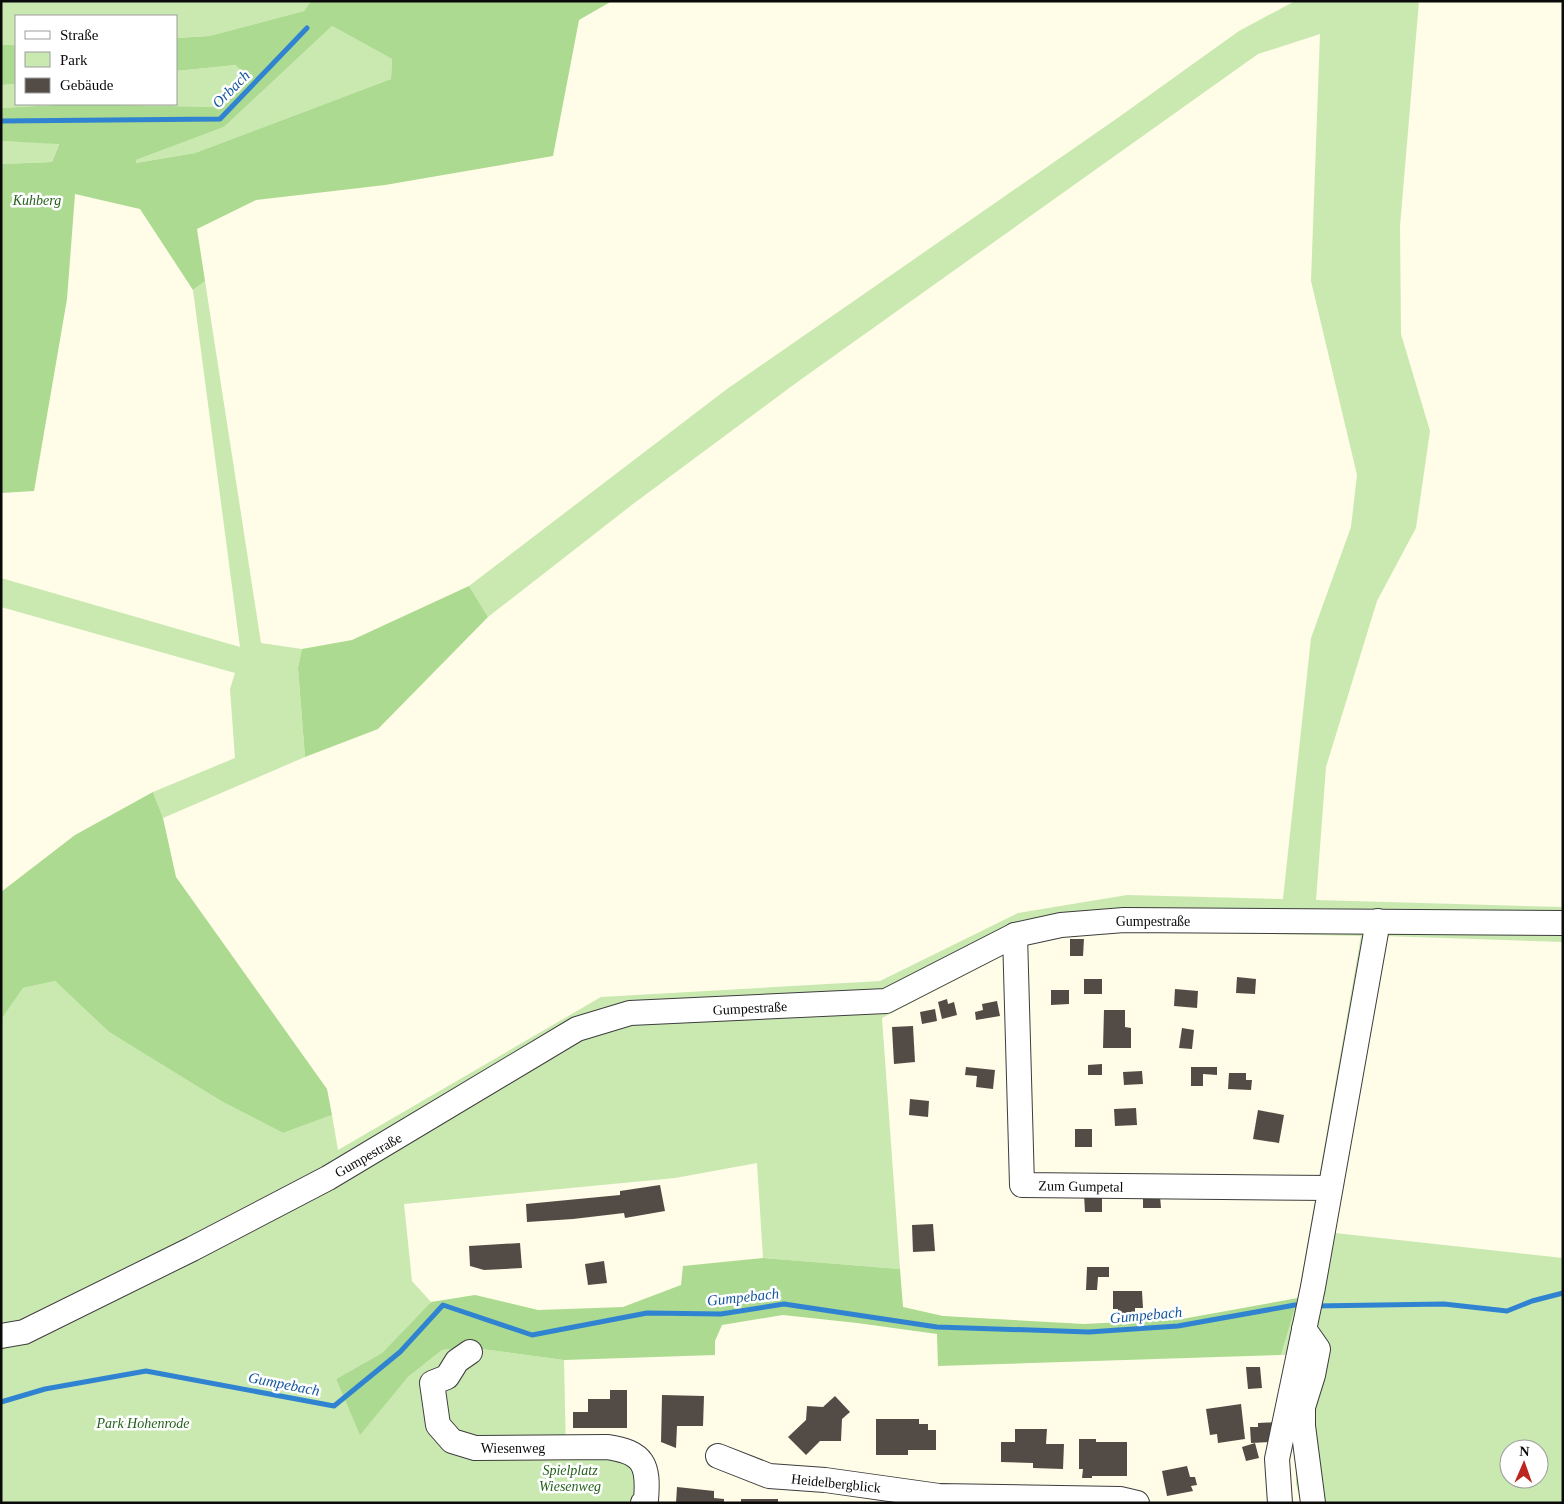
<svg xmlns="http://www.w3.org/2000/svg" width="1564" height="1504" viewBox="0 0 1564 1504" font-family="'Times New Roman',serif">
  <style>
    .green { fill: #c9e9b1; fill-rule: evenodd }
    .forest { fill: #abda90; fill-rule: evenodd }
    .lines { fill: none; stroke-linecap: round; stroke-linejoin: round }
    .stream { stroke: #3083d0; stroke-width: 5 }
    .building { fill: #534c46 }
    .minor-casing { stroke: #3d3d3d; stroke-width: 26 }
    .minor { stroke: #fff; stroke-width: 24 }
    .labels { text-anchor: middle; stroke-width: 5; stroke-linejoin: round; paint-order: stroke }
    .park-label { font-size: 14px; font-style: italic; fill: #23621a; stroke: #fff }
    .street-label { font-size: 14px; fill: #0a0a0a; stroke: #fff }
    .water-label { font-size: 15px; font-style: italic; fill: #12559d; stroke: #fff }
  </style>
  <rect width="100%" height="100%" fill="#fffce7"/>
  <g class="green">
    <polygon points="1,1 311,1 304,11 209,36 176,38 176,16 16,16 16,45 1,45"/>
    <path d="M 1295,1 L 1419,1 L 1400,226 L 1401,334 L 1430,431 L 1416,528 L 1377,601 L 1326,767 L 1316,900 L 1563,907 L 1563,942 L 1384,936 L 1335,1233 L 1563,1258 L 1563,1503 L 1301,1503 L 1296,1484 L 1296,1414 L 1309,1354 L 1281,1355 L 1298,1298 L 1361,936 L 1133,931 L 1069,936 L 1021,946 L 882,1018 L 900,1269 L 763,1258 L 757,1163 L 675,1178 L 404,1204 L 412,1281 L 431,1302 L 382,1353 L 336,1379 L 360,1434 L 408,1377 L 442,1350 L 467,1347 L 564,1360 L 566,1454 L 601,1454 L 634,1466 L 640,1495 L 631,1503 L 1,1503 L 1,1020 L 23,988 L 55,981 L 109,1032 L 221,1101 L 283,1133 L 332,1115 L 338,1150 L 601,997 L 880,981 L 1018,913 L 1127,895 L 1283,899 L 1311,638 L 1351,527 L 1357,475 L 1311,281 L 1320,34 L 1258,54 L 796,383 L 633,504 L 488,617 L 469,586 L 727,389 L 1119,117 L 1239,31 ZM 1509,1449 L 1539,1449 L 1539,1479 L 1509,1479 Z"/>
    <polygon points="332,26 392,59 391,79 195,153 136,163 136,160 224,127"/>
    <polygon points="237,65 241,71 217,107 73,104 1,108 1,85 16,84 16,104 176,104 176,71"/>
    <polygon points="1,141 59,143 52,162 1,164"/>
    <polygon points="205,281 261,643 302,649 298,668 305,757 163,818 153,792 235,758 230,689 235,673 1,607 1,578 240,647 193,290"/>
  </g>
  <g class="forest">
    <path d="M 311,1 L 612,1 L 579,20 L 553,156 L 385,185 L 256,200 L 197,229 L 205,281 L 193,290 L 140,209 L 75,194 L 67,299 L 34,491 L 1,493 L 1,164 L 52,162 L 59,144 L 1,141 L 1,108 L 73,104 L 217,107 L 241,71 L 236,65 L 176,71 L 176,38 L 209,36 L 304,11 ZM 332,26 L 392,59 L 391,79 L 195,153 L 136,163 L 136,160 L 224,127 Z"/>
    <polygon points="1,45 16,45 16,84 1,85"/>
    <polygon points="469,586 488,617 378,729 305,757 298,668 302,649 352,640"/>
    <polygon points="153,792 163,818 176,877 327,1089 332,1115 283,1133 221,1101 109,1032 55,981 23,988 1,1020 1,892 75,835"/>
    <polygon points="763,1258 900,1269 903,1307 943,1316 1084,1324 1182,1319 1298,1298 1281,1355 938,1366 937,1334 857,1323 783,1315 722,1325 715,1341 715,1355 564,1360 467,1347 442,1350 408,1377 360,1435 336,1379 382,1353 431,1302 475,1295 538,1310 623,1307 681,1285 683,1266"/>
  </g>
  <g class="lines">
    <g class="stream">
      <polyline points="1,121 220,119 307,28"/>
      <polyline points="1315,1306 1444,1304 1507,1311 1532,1301 1563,1293"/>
      <polyline points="1,1402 45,1389 146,1371 334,1406 400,1352 443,1305 532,1335 647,1313 721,1314 784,1304 937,1327 1089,1332 1178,1326 1295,1305 1304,1305"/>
    </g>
  </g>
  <g class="building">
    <polygon points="1070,939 1084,939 1083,956 1070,956"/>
    <polygon points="1237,977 1256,979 1255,994 1236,993"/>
    <rect x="1084" y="979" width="18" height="15"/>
    <polygon points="1175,989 1198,991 1197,1008 1174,1006"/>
    <polygon points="1051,990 1069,990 1069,1004 1051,1005"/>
    <polygon points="947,999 948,1004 954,1002 957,1015 942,1019 938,1002"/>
    <polygon points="997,1001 1000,1016 976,1020 975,1012 983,1010 982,1004"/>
    <polygon points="935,1009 937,1021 922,1024 920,1012"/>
    <polygon points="1104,1010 1125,1010 1125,1027 1131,1028 1131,1048 1103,1048"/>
    <polygon points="913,1026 915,1062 894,1064 892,1027"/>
    <polygon points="1182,1028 1194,1030 1192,1049 1179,1048"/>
    <polygon points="1102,1064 1102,1075 1088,1075 1088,1065"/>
    <polygon points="966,1067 995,1070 993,1089 976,1087 977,1076 965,1075"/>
    <polygon points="1191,1067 1217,1067 1217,1075 1203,1074 1203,1086 1191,1086"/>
    <polygon points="1142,1071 1143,1084 1124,1085 1123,1072"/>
    <polygon points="1229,1073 1246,1073 1246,1080 1252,1080 1251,1090 1228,1089"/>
    <polygon points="910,1099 929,1101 928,1117 909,1115"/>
    <polygon points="1136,1108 1137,1125 1115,1126 1114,1109"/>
    <polygon points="1258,1110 1284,1115 1279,1143 1253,1139"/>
    <rect x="1075" y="1129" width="17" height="18"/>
    <polygon points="660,1185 665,1211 625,1218 624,1213 573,1219 527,1222 526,1204 620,1195 620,1191"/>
    <polygon points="1084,1194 1102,1194 1102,1212 1085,1212"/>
    <polygon points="1160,1196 1161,1208 1143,1208 1143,1197"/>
    <polygon points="933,1224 935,1251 913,1252 912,1225"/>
    <polygon points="520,1243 522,1268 484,1270 470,1266 469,1246"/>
    <polygon points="604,1261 607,1283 588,1285 585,1264"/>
    <polygon points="1087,1267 1109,1267 1109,1277 1098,1277 1097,1290 1086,1290"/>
    <polygon points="1113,1291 1142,1291 1143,1308 1135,1308 1135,1313 1118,1313 1118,1309 1113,1309"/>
    <polygon points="1246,1367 1260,1367 1262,1388 1248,1389"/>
    <polygon points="610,1390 627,1390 627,1428 573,1428 573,1412 588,1412 588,1399 610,1399"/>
    <polygon points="662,1395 704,1396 703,1426 677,1426 676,1448 661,1442"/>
    <polygon points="835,1396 850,1412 842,1419 841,1441 820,1441 806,1455 788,1437 806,1420 807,1406 823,1407"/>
    <polygon points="1241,1404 1245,1439 1218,1443 1217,1434 1210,1435 1206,1409"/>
    <polygon points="876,1419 919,1419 919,1424 928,1424 928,1430 936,1430 936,1450 908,1450 908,1455 876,1455"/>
    <polygon points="1274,1422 1270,1442 1251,1443 1250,1427 1258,1427 1258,1423"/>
    <polygon points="1015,1429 1047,1429 1046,1444 1064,1444 1063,1469 1033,1468 1033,1463 1001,1462 1001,1442 1015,1442"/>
    <polygon points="1079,1439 1096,1439 1096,1442 1127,1442 1127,1476 1092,1476 1092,1478 1082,1478 1083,1469 1079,1469"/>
    <polygon points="1255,1443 1259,1458 1246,1461 1242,1447"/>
    <polygon points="1187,1466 1190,1477 1195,1477 1197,1485 1191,1486 1193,1491 1167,1496 1162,1471"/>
    <polygon points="677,1487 714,1491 714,1498 724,1499 724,1503 676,1503"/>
    <rect x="741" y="1499" width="37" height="4"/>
  </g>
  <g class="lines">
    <defs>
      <g id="minor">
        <polyline points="1015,935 1022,1185 1330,1188"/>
        <polyline points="1304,1329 1318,1349 1313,1375 1303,1407 1303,1426 1313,1503"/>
        <polyline points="1,1336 24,1332 192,1249 328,1178 577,1029 630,1013 886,1001 1015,935 1061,925 1124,920 1563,923"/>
        <path d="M 470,1352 L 457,1361 L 447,1377 L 432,1383 L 438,1425 L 452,1441 L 475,1448 L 607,1447 C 644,1452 649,1465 646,1500 L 643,1503"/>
        <polyline points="718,1456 769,1476 825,1480 939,1496 1120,1499 1137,1503"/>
        <polyline points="1280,1503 1277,1459 1313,1287 1378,921"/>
      </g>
    </defs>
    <use href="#minor" class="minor-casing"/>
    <use href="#minor" class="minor"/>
  </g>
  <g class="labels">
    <g class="park-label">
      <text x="37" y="205">Kuhberg</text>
      <text x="143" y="1428">Park Hohenrode</text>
      <text x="570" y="1475">Spielplatz<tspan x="570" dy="16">Wiesenweg</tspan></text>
    </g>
    <g class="street-label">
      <text x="1153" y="926">Gumpestraße</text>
      <text transform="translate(750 1008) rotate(-3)" y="5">Gumpestraße</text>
      <text transform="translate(368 1155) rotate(-30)" y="5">Gumpestraße</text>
      <text transform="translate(1081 1186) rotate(1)" y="5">Zum Gumpetal</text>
      <text x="513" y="1453">Wiesenweg</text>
      <text transform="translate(836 1483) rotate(6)" y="5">Heidelbergblick</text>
    </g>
    <g class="water-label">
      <text transform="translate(231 89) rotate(-45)" y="5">Orbach</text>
      <text transform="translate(743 1297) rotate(-6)" y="5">Gumpebach</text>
      <text transform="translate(1146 1315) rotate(-5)" y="5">Gumpebach</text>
      <text transform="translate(284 1384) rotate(11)" y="5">Gumpebach</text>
    </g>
  </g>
  <rect width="1564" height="1504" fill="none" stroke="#0a0a0a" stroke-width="5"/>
  <rect x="15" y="15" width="162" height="90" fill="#ffffff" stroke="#9d9d9d"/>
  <rect x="25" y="31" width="25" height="8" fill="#ffffff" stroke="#9d9d9d"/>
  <text x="60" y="40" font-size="15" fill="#0a0a0a">Straße</text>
  <rect x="25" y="52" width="25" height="15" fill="#c9e9b1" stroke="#9d9d9d"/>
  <text x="60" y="65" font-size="15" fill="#0a0a0a">Park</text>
  <rect x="25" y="78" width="25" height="15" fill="#534c46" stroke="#9d9d9d"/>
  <text x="60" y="90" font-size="15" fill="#0a0a0a">Gebäude</text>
  <g transform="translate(1524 1464) rotate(2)"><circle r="24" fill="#ffffff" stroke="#9d9d9d"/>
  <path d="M0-4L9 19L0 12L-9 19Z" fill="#bc2620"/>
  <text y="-8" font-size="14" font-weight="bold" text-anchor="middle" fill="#0a0a0a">N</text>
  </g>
</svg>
